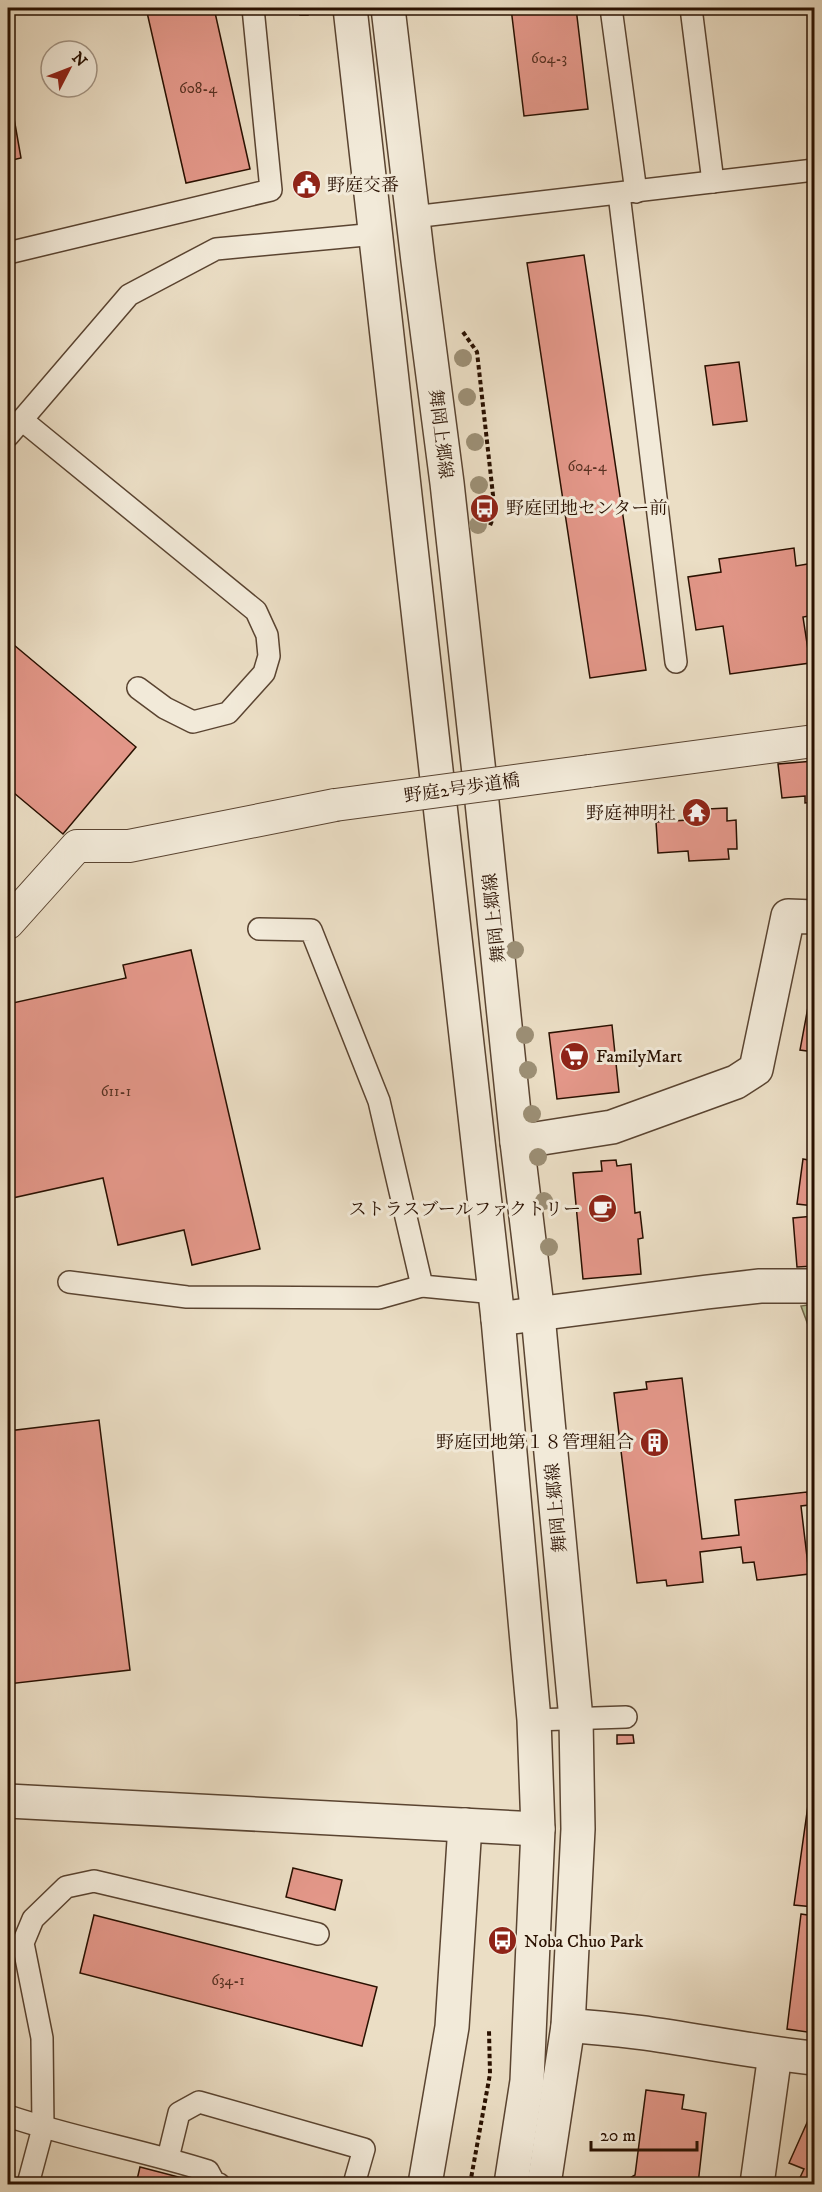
<svg xmlns="http://www.w3.org/2000/svg" width="822" height="2192" viewBox="0 0 822 2192" font-family="'IM FELL DW Pica','Noto Serif JP',serif">
  <style>
    .green { fill: #b7c195; stroke: #70684a; stroke-width: 1.5 }
    .building { fill: #e39789; stroke: #291000; stroke-width: 1.5 }
    .lines { fill: none; stroke-linecap: round; stroke-linejoin: round }
    .service-casing { stroke: #5a4431; stroke-width: 24 }
    .pedestrian-casing { stroke: #5a4431; stroke-width: 34 }
    .minor-casing { stroke: #5a4431; stroke-width: 36 }
    .tertiary-casing { stroke: #5a4431; stroke-width: 36 }
    .path { stroke: #291000; stroke-width: 4; stroke-dasharray: 4.5 3; stroke-linecap: butt }
    .service { stroke: #f2ead9; stroke-width: 21 }
    .pedestrian { stroke: #f2ead9; stroke-width: 32 }
    .minor { stroke: #f2ead9; stroke-width: 33 }
    .tertiary { stroke: #f2ead9; stroke-width: 33 }
    .pedestrian-bridge-casing { stroke: #5a4431; stroke-width: 34; stroke-linecap: butt }
    .pedestrian-bridge { stroke: #f2ead9; stroke-width: 32 }
    .tree { fill: #9c8f75 }
    .labels { text-anchor: middle; stroke-width: 6; stroke-linejoin: round; paint-order: stroke }
    .number-label { font-size: 15px; fill: #583222 }
    .poi-label { font-size: 18px; fill: #291000; stroke: #f2ead9; text-anchor: start }
    .street-label { font-size: 18px; fill: #291000; stroke: #f2ead9 }
  </style>
  <rect width="100%" height="100%" fill="#ebdec5"/>
  <filter id="stains"><feTurbulence type="fractalNoise" baseFrequency=".00333" numOctaves="4"/><feColorMatrix values="0 0 0 0 .2 0 0 0 0 .09 0 0 0 0 .02 0 0 0 .5 -.17"/></filter>
  <radialGradient id="worn" r=".72"><stop offset=".6" stop-color="#630" stop-opacity="0"/><stop offset="1" stop-color="#630" stop-opacity=".3"/></radialGradient>
  <polygon class="green" points="814,1304 814,1341 801,1306"/>
  <g class="building">
    <polygon points="146,8 214,8 250,169 186,183"/>
    <polygon points="299,8 307,8 308,15 300,15"/>
    <polygon points="511,8 576,8 588,109 524,116"/>
    <polygon points="8,84 21,158 8,161"/>
    <polygon points="584,255 646,670 590,678 527,263"/>
    <polygon points="739,362 747,421 713,425 705,366"/>
    <polygon points="794,548 796,566 814,563 814,615 803,617 810,663 730,674 723,626 696,630 688,577 721,572 719,559"/>
    <polygon points="8,640 136,747 63,834 8,788"/>
    <polygon points="814,761 814,802 805,803 805,796 782,798 778,764"/>
    <polygon points="727,808 727,821 736,820 737,849 728,849 729,859 689,861 688,851 658,853 656,822 688,820 687,810"/>
    <polygon points="191,950 260,1249 192,1265 184,1230 118,1245 103,1178 8,1199 8,1004 126,978 123,965"/>
    <polygon points="808,1007 814,1009 814,1052 800,1050"/>
    <polygon points="612,1025 619,1092 557,1099 549,1033"/>
    <polygon points="803,1159 814,1161 814,1206 797,1204"/>
    <polygon points="616,1160 617,1166 631,1164 635,1213 640,1212 643,1238 638,1239 641,1274 583,1279 573,1173 602,1171 601,1161"/>
    <polygon points="814,1216 814,1266 797,1267 793,1218"/>
    <polygon points="682,1378 702,1539 739,1535 735,1500 807,1492 809,1505 801,1506 809,1574 757,1580 754,1562 743,1563 741,1547 700,1552 703,1582 667,1586 666,1580 637,1583 614,1393 647,1389 646,1382"/>
    <polygon points="99,1420 130,1670 8,1684 8,1431"/>
    <polygon points="617,1735 633,1735 634,1743 617,1744"/>
    <polygon points="809,1798 814,1798 814,1907 794,1905"/>
    <polygon points="293,1868 342,1880 335,1910 286,1897"/>
    <polygon points="801,1914 814,1916 814,2033 787,2029"/>
    <polygon points="94,1915 377,1987 362,2046 80,1973"/>
    <polygon points="646,2090 684,2095 682,2109 706,2113 698,2184 620,2184 635,2175"/>
    <polygon points="814,2107 814,2184 797,2184 804,2169 789,2163"/>
    <polygon points="140,2167 190,2180 189,2184 136,2184"/>
  </g>
  <g class="lines">
    <defs>
      <g id="service">
        <polyline points="611,8 636,192"/>
        <polyline points="691,8 713,182"/>
        <polyline points="619,194 676,662"/>
        <polyline points="413,217 814,170"/>
        <polyline points="8,253 271,190 253,8"/>
        <polyline points="22,420 256,611 267,635 269,656 264,673 228,713 193,722 165,708 138,688"/>
        <polyline points="8,436 129,295 216,249 376,234"/>
        <polyline points="259,929 311,930 379,1101 422,1286 495,1293"/>
        <polyline points="69,1282 187,1297 379,1298 422,1286"/>
        <polyline points="534,1720 626,1717"/>
        <path d="M 8,2116 C 73,2138 142,2150 208,2171 L 215,2184 L 219,2184"/>
        <polyline points="168,2158 179,2113 199,2102 364,2149 354,2184"/>
        <polyline points="28,2184 43,2128 42,2038 23,1943 33,1919 66,1887 94,1881 318,1934"/>
      </g>
      <g id="pedestrian">
        <polyline points="589,771 814,741"/>
        <polyline points="8,923 77,846 129,846 335,805"/>
      </g>
      <g id="minor">
        <polyline points="517,1142 612,1127 736,1082 756,1069 788,916 814,917"/>
        <polyline points="498,1319 707,1292 760,1286 814,1286"/>
        <polyline points="8,1801 538,1829"/>
        <path d="M 568,2026 C 650,2029 732,2050 814,2058"/>
        <polyline points="425,2184 452,2027 465,1825"/>
        <polyline points="757,2184 775,2054"/>
      </g>
      <g id="tertiary">
        <polyline points="350,8 498,1319 534,1720 538,1829 527,2081 511,2184"/>
        <polyline points="388,8 418,261 447,483 479,773 517,1142 538,1315 576,1719 578,1829 568,2026 544,2184"/>
      </g>
    </defs>
    <use href="#service" class="service-casing"/>
    <use href="#pedestrian" class="pedestrian-casing"/>
    <use href="#minor" class="minor-casing"/>
    <use href="#tertiary" class="tertiary-casing"/>
    <g class="path">
      <polyline points="463,332 477,352 495,513 489,528"/>
      <polyline points="470,2184 490,2074 489,2031"/>
    </g>
    <use href="#service" class="service"/>
    <use href="#pedestrian" class="pedestrian"/>
    <use href="#minor" class="minor"/>
    <use href="#tertiary" class="tertiary"/>
    <defs>
      <polyline id="pedestrian-bridge" points="335,805 589,771"/>
    </defs>
    <use href="#pedestrian-bridge" class="pedestrian-bridge-casing"/>
    <use href="#pedestrian-bridge" class="pedestrian-bridge"/>
  </g>
  <g class="tree">
    <circle cx="463" cy="358" r="9"/>
    <circle cx="467" cy="397" r="9"/>
    <circle cx="475" cy="442" r="9"/>
    <circle cx="479" cy="485" r="9"/>
    <circle cx="478" cy="525" r="9"/>
    <circle cx="515" cy="950" r="9"/>
    <circle cx="525" cy="1035" r="9"/>
    <circle cx="528" cy="1070" r="9"/>
    <circle cx="532" cy="1114" r="9"/>
    <circle cx="538" cy="1157" r="9"/>
    <circle cx="544" cy="1201" r="9"/>
    <circle cx="549" cy="1247" r="9"/>
  </g>
  <defs>
    <symbol id="civic-disc" viewBox="-11 -11 22 22"><circle r="9.5" fill="#8f2418" stroke="#f2ead9"/><path d="M-.6-6.5H3V-4.5H.6V-3L4-1V1h2V6H-6V1h2V-1L-.6-3ZM-1.2 2.5V6h2.4V2.5Z" fill="#fff"/></symbol>
    <symbol id="bus-disc" viewBox="-11 -11 22 22"><circle r="9.5" fill="#8f2418" stroke="#f2ead9"/><path d="M-5-6H5V4H4V6H2V4H-2V6H-4V4H-5ZM-3.5-4V0h7V-4ZM-3.5 1.2v1.5H-2V1.2ZM2 1.2v1.5H3.5V1.2Z" fill="#fff"/></symbol>
    <symbol id="temple-disc" viewBox="-11 -11 22 22"><circle r="9.5" fill="#8f2418" stroke="#f2ead9"/><path d="M0-6L5-2H3V0L6.5 2.5H4V6H1.5V3h-3V6H-4V2.5H-6.5L-3 0V-2H-5Z" fill="#fff"/></symbol>
    <symbol id="supermarket-disc" viewBox="-11 -11 22 22"><circle r="9.5" fill="#8f2418" stroke="#f2ead9"/><path d="M-6-5.5h2.5l.6 2H6L4.5 2H-2.5L-4.4-4H-6ZM-1.5 3.2a1.3 1.3 0 1 0 .1 0ZM3 3.2a1.3 1.3 0 1 0 .1 0Z" fill="#fff"/></symbol>
    <symbol id="cafe-disc" viewBox="-11 -11 22 22"><circle r="9.5" fill="#8f2418" stroke="#f2ead9"/><path d="M-5.5-4.5H6V0H3Q3 3.5 0 3.5H-2.5Q-5.5 3.5-5.5 0ZM3-3.2v2h1.7v-2ZM-6 4.5H4V6H-6Z" fill="#fff"/></symbol>
    <symbol id="building-disc" viewBox="-11 -11 22 22"><circle r="9.5" fill="#8f2418" stroke="#f2ead9"/><path d="M-4-6H4V6H1V3H-1V6H-4ZM-2.5-4.3h1.7v1.8h-1.7ZM.8-4.3h1.7v1.8H.8ZM-2.5-1h1.7V.8h-1.7ZM.8-1h1.7V.8H.8Z" fill="#fff"/></symbol>
  </defs>
  <g fill-rule="evenodd">
    <use href="#civic-disc" x="290" y="168" width="33" height="33"/>
    <use href="#bus-disc" x="468" y="492" width="33" height="33"/>
    <use href="#temple-disc" x="680" y="796" width="33" height="33"/>
    <use href="#supermarket-disc" x="558" y="1040" width="33" height="33"/>
    <use href="#cafe-disc" x="586" y="1192" width="33" height="33"/>
    <use href="#building-disc" x="638" y="1426" width="33" height="33"/>
    <use href="#bus-disc" x="486" y="1924" width="33" height="33"/>
  </g>
  <g class="labels">
    <g class="number-label">
      <text x="549" y="63">604-3</text>
      <text x="198" y="93">608-4</text>
      <text x="587" y="471">604-4</text>
      <text x="116" y="1096">611-1</text>
      <text x="228" y="1985">634-1</text>
    </g>
    <g class="poi-label">
      <text x="327" y="191">野庭交番</text>
      <text x="506" y="514">野庭団地センター前</text>
      <text x="676" y="819" text-anchor="end">野庭神明社</text>
      <text x="596" y="1062">FamilyMart</text>
      <text x="581" y="1215" text-anchor="end">ストラスブールファクトリー</text>
      <text x="634" y="1448" text-anchor="end">野庭団地第１８管理組合</text>
      <text x="524" y="1947">Noba Chuo Park</text>
    </g>
    <g class="street-label">
      <text transform="translate(441 434) rotate(83)" y="6">舞岡上郷線</text>
      <text transform="translate(462 788) rotate(-8)" y="6">野庭2号歩道橋</text>
      <text transform="translate(494 918) rotate(-96)" y="6">舞岡上郷線</text>
      <text transform="translate(556 1508) rotate(-95)" y="6">舞岡上郷線</text>
    </g>
  </g>
  <rect width="822" height="2192" fill="none" stroke="#ebdec5" stroke-width="30"/>
  <rect x="9" y="9" width="804" height="2174" fill="none" stroke="#291000" stroke-width="3"/>
  <rect x="15" y="15" width="792" height="2162" fill="none" stroke="#291000" stroke-width="1.5"/>
  <g transform="translate(69 69) rotate(48)"><circle r="28" fill="#f2ead9" stroke="#a29382" stroke-width="1.5"/>
  <path d="M0-4.5L10 22L0 15L-10 22Z" fill="#8f2418"/>
  <text y="-9" font-size="16" font-weight="bold" text-anchor="middle" fill="#291000">N</text>
  </g>
  <path d="M591 2141v9h106v-9" fill="none" stroke="#291000" stroke-width="3"/>
  <text x="600" y="2141" font-size="18" fill="#291000" stroke="#f2ead9" stroke-width="4.5" paint-order="stroke">20 m</text>
  <rect width="100%" height="100%" filter="url(#stains)"/>
  <rect width="100%" height="100%" fill="url(#worn)"/>
</svg>
